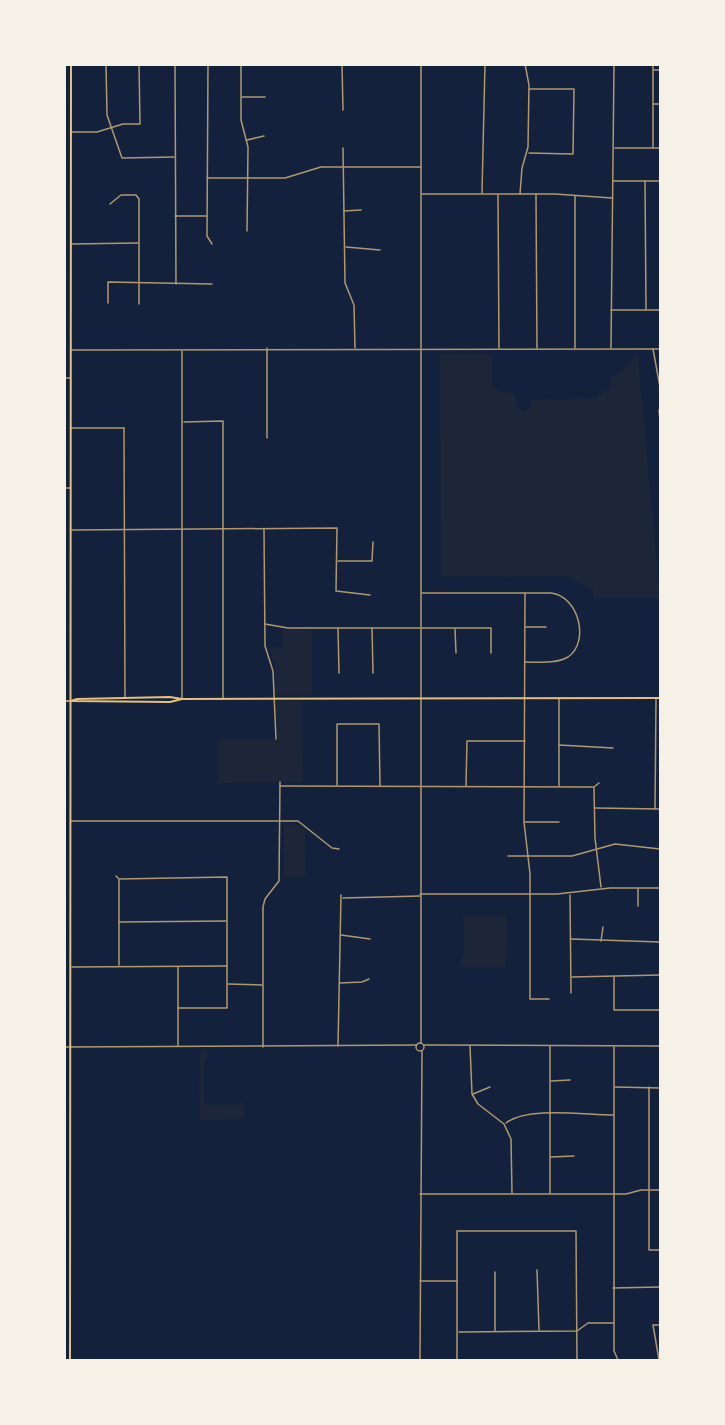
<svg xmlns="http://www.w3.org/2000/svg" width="725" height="1425" viewBox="0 0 725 1425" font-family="'Asap Condensed',sans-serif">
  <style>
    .green { fill: #1d2539 }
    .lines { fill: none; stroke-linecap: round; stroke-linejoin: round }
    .minor { stroke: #b1986c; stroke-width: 1.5 }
    .tertiary { stroke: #b1986c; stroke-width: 1.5 }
    .secondary { stroke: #e5c07b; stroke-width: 1.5 }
    .primary { stroke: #e5c07b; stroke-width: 2 }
  </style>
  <rect width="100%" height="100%" fill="#14213d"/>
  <g class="green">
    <path d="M 440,354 L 492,354 L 492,386 L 499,392 L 515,393 L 518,409 L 523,411 L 530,408 L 531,400 L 597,398 L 603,391 L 611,390 L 611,376 C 621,374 630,364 634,355 L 638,355 L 660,598 L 594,598 L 594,591 L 566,576 L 441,577 Z"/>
    <polygon points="283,629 312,631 312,695 275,695 275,667 269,648 283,647"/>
    <polygon points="275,701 302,701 303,782 218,783 218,739 278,739"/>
    <polygon points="284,824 298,825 305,830 306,877 284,877"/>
    <polygon points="462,916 507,916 506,967 461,967 461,957 464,956 464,920"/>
    <polygon points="200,1051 207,1051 207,1058 204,1059 204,1102 208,1105 240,1105 241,1102 244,1102 244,1119 199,1120"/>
  </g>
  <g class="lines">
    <g class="minor">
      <polyline points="106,64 107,115 122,158 174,157"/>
      <polyline points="175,64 176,284"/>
      <polyline points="208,64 207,236 212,244"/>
      <polyline points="241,64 241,120 248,147 247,231"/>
      <polyline points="342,64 343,110"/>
      <polyline points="654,70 660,70"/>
      <polyline points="529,89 573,89"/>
      <polyline points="242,97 265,97"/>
      <polyline points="654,104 660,104"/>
      <polyline points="72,132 97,132 123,124 140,124 139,64"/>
      <polyline points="247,140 264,136"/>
      <polyline points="343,148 345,283 354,305 355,348"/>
      <polyline points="615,148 660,148"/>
      <polyline points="653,148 653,64"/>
      <polyline points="529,153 572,154"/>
      <polyline points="573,154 574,89"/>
      <polyline points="207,178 285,178 321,167 421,167"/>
      <polyline points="613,181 660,181"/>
      <polyline points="645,181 646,310"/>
      <polyline points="482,193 485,64"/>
      <polyline points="422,194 555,194 612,198"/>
      <polyline points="520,194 522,168 528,147 529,85 525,64"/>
      <polyline points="536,194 537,348"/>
      <polyline points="498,195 499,348"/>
      <polyline points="110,204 121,195 136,195 139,199 139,304"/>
      <polyline points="344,211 361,210"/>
      <polyline points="175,216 206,216"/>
      <polyline points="71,244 138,243"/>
      <polyline points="346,247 380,250"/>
      <polyline points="108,303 108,282 212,284"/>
      <polyline points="611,310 660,310"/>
      <polyline points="267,348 267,438"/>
      <polyline points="575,348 575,196"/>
      <polyline points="611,348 614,64"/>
      <polyline points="653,349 660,387"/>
      <polyline points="64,378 70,378"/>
      <polyline points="659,410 660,420"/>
      <polyline points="184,422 223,421 223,698"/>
      <polyline points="71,428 124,428"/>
      <polyline points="124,428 125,697"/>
      <polyline points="64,488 70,488"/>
      <polyline points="264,529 265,646 273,671 276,739"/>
      <polyline points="72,530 337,528 336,591 370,595"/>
      <polyline points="338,561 372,561 373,542"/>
      <path d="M 422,593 L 551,593 C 579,596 590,642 568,657 C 556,664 539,662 525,662"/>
      <polyline points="525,593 524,822 530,874 530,999 549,999"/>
      <polyline points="265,624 288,628 491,628 491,653"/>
      <polyline points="526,627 546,627"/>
      <polyline points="338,628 339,673"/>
      <polyline points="372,628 373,673"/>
      <polyline points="455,629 456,653"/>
      <polyline points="182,698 182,351"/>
      <polyline points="559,698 559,786"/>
      <polyline points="559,745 613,748"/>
      <polyline points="337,785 337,724 379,724 380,786"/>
      <polyline points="280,786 594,787 599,783"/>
      <polyline points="466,786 467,741 525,741"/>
      <polyline points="594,788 595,838 601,887"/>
      <polyline points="595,808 660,809"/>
      <polyline points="655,809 656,699"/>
      <polyline points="71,821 298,821 332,848 339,849"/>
      <polyline points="525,822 559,822"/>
      <polyline points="508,856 572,856 615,844 660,849"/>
      <polyline points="116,876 119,879 227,877 227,1008 178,1008"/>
      <polyline points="119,880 119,965"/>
      <polyline points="638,889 638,906"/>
      <polyline points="420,894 557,894 610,888 660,888"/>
      <polyline points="570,895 571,993"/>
      <polyline points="343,898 420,896"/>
      <polyline points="119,922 226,921"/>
      <polyline points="341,935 370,939"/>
      <polyline points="571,939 660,942"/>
      <polyline points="601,941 603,927"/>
      <polyline points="72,967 227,966"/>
      <polyline points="178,967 178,1046"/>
      <polyline points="572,977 660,975"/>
      <polyline points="614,977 614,1010 660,1010"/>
      <polyline points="340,983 362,982 369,979"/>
      <polyline points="228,984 262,985"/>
      <polyline points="338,1046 341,895"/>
      <polyline points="470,1046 472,1094 478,1104 504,1124 511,1139 512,1193"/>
      <polyline points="550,1046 550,1193"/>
      <polyline points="263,1047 263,907 265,899 279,881 280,782"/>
      <polyline points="614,1047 614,1351 618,1360"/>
      <polyline points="551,1081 570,1080"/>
      <polyline points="615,1087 660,1088"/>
      <polyline points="649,1087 649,1250 660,1250"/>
      <polyline points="473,1094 490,1087"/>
      <path d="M 506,1123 C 528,1106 585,1115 613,1115"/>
      <polyline points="551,1157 574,1156"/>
      <polyline points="420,1194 626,1194 641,1190 660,1190"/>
      <polyline points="537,1270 539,1330"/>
      <polyline points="420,1281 457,1281"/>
      <polyline points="613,1288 660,1287"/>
      <polyline points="495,1331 495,1272"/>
      <polyline points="459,1332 577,1331 588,1323 613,1323"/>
      <polyline points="457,1360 457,1231 576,1231 577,1360"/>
      <polyline points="659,1360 653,1325 660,1325"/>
    </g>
    <g class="tertiary">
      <polyline points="421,64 421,1043"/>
      <polyline points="71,350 660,349"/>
      <circle cx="420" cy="1047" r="4"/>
      <polyline points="424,1045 660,1046"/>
      <polyline points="64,1047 417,1045"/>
      <polyline points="420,1360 422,1051"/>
    </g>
    <polyline class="secondary" points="64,701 70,701"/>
    <g class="primary">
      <polygon points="170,697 182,699 170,702 71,701 77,699"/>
      <polyline points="182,699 660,698"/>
      <polyline points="70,1360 71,64"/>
    </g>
  </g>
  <rect width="725" height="1425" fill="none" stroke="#f6f1e7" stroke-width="132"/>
</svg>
